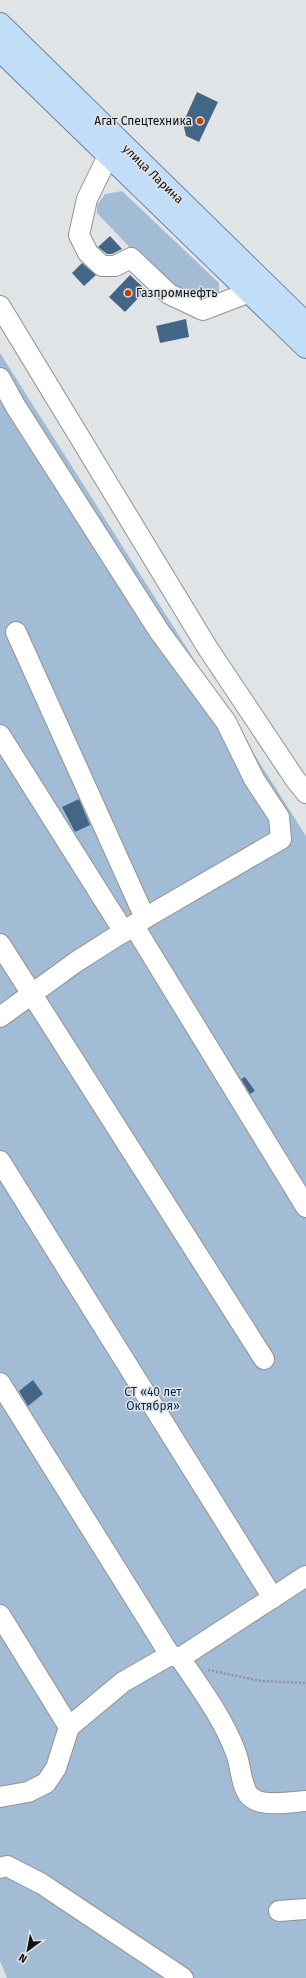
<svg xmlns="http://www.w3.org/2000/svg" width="306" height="1978" viewBox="0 0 306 1978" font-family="'Fira Sans',sans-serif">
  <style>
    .green { fill: #a3bcd5 }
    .building { fill: #446686 }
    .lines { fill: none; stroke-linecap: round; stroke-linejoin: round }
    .minor-casing { stroke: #909395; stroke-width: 22 }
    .major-casing { stroke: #6987a5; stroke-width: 24 }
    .path { stroke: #8f9194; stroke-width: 2.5; stroke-dasharray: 2 2; stroke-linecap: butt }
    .minor { stroke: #fff; stroke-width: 20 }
    .major { stroke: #c2ddf8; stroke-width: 22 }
    .poi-dot { fill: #c43e00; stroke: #e1e4e7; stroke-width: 1.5 }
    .labels { text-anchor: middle; stroke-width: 3; stroke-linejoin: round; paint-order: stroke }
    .poi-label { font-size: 12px; fill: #111213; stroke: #e1e4e7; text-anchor: end }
    .street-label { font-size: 12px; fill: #111213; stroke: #e1e4e7 }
    .park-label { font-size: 12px; fill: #012c4e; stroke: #e1e4e7 }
  </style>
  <rect width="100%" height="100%" fill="#e1e4e7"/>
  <g class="green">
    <polygon points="122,191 219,283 219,294 203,302 161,280 97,213 97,205 105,194"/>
    <polygon points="0,353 306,836 306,1978 7,1978 0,1961"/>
  </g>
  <g class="building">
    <polygon points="197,92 218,102 199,142 186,136 183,123"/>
    <polygon points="110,236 122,249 112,254 107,254 98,247"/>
    <polygon points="82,263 96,275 84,286 72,273"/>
    <polygon points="130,275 146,290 125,312 109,297"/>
    <polygon points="186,319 189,337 160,343 156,326"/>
    <polygon points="79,799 90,825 75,832 62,807"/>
    <polygon points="245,1077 255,1091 250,1094 241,1079"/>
    <polygon points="33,1380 43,1394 28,1406 19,1391"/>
  </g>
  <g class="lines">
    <defs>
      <g id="minor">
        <polyline points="109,154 87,199 79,235 88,253 102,266 115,266 131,258 169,294 203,310 250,292"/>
        <polyline points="0,306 207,647 295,779 306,793"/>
        <polyline points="0,378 16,407 159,631 226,722 254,779 279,817 281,839 145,918 76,962 0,1017"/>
        <polyline points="16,632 145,918"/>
        <polyline points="0,735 124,932"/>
        <polyline points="134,926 306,1207"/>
        <polyline points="0,944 264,1359"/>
        <polyline points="0,1161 273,1598"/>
        <polyline points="0,1383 170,1655"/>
        <polyline points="0,1615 69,1727"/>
        <path d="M 180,1658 C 201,1689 223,1718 236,1753 C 241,1765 241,1791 252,1798 C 263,1807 292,1802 306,1801"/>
        <polyline points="0,1797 28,1792 46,1783 56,1768 69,1727 123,1682 170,1655 180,1658 306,1576"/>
        <polyline points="0,1868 7,1866 42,1884 183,1978"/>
        <polyline points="279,1911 306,1909"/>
      </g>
      <g id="major">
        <polyline points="0,24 306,324"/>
        <polyline points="0,50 306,347"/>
      </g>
    </defs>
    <use href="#minor" class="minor-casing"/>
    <use href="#major" class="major-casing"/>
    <polyline class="path" points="208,1670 261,1681 306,1683"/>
    <use href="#minor" class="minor"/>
    <use href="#major" class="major"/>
  </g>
  <g class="poi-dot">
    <circle cx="200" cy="121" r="4"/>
    <circle cx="128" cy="293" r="4"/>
  </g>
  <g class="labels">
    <g class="poi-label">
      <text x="192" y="125">Агат Спецтехника</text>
      <text x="136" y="297" text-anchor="start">Газпромнефть</text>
    </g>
    <g class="street-label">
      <text transform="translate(153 174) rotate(44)" y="4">улица Ларина</text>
    </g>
    <g class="park-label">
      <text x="153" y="1396">СТ «40 лет<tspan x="153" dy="14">Октября»</tspan></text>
    </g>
  </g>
  <g transform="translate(28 1950) rotate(212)" stroke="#e1e4e7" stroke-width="3" paint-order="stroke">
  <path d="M0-3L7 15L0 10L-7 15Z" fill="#111213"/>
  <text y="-6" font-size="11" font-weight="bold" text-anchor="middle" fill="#111213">N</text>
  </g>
</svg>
